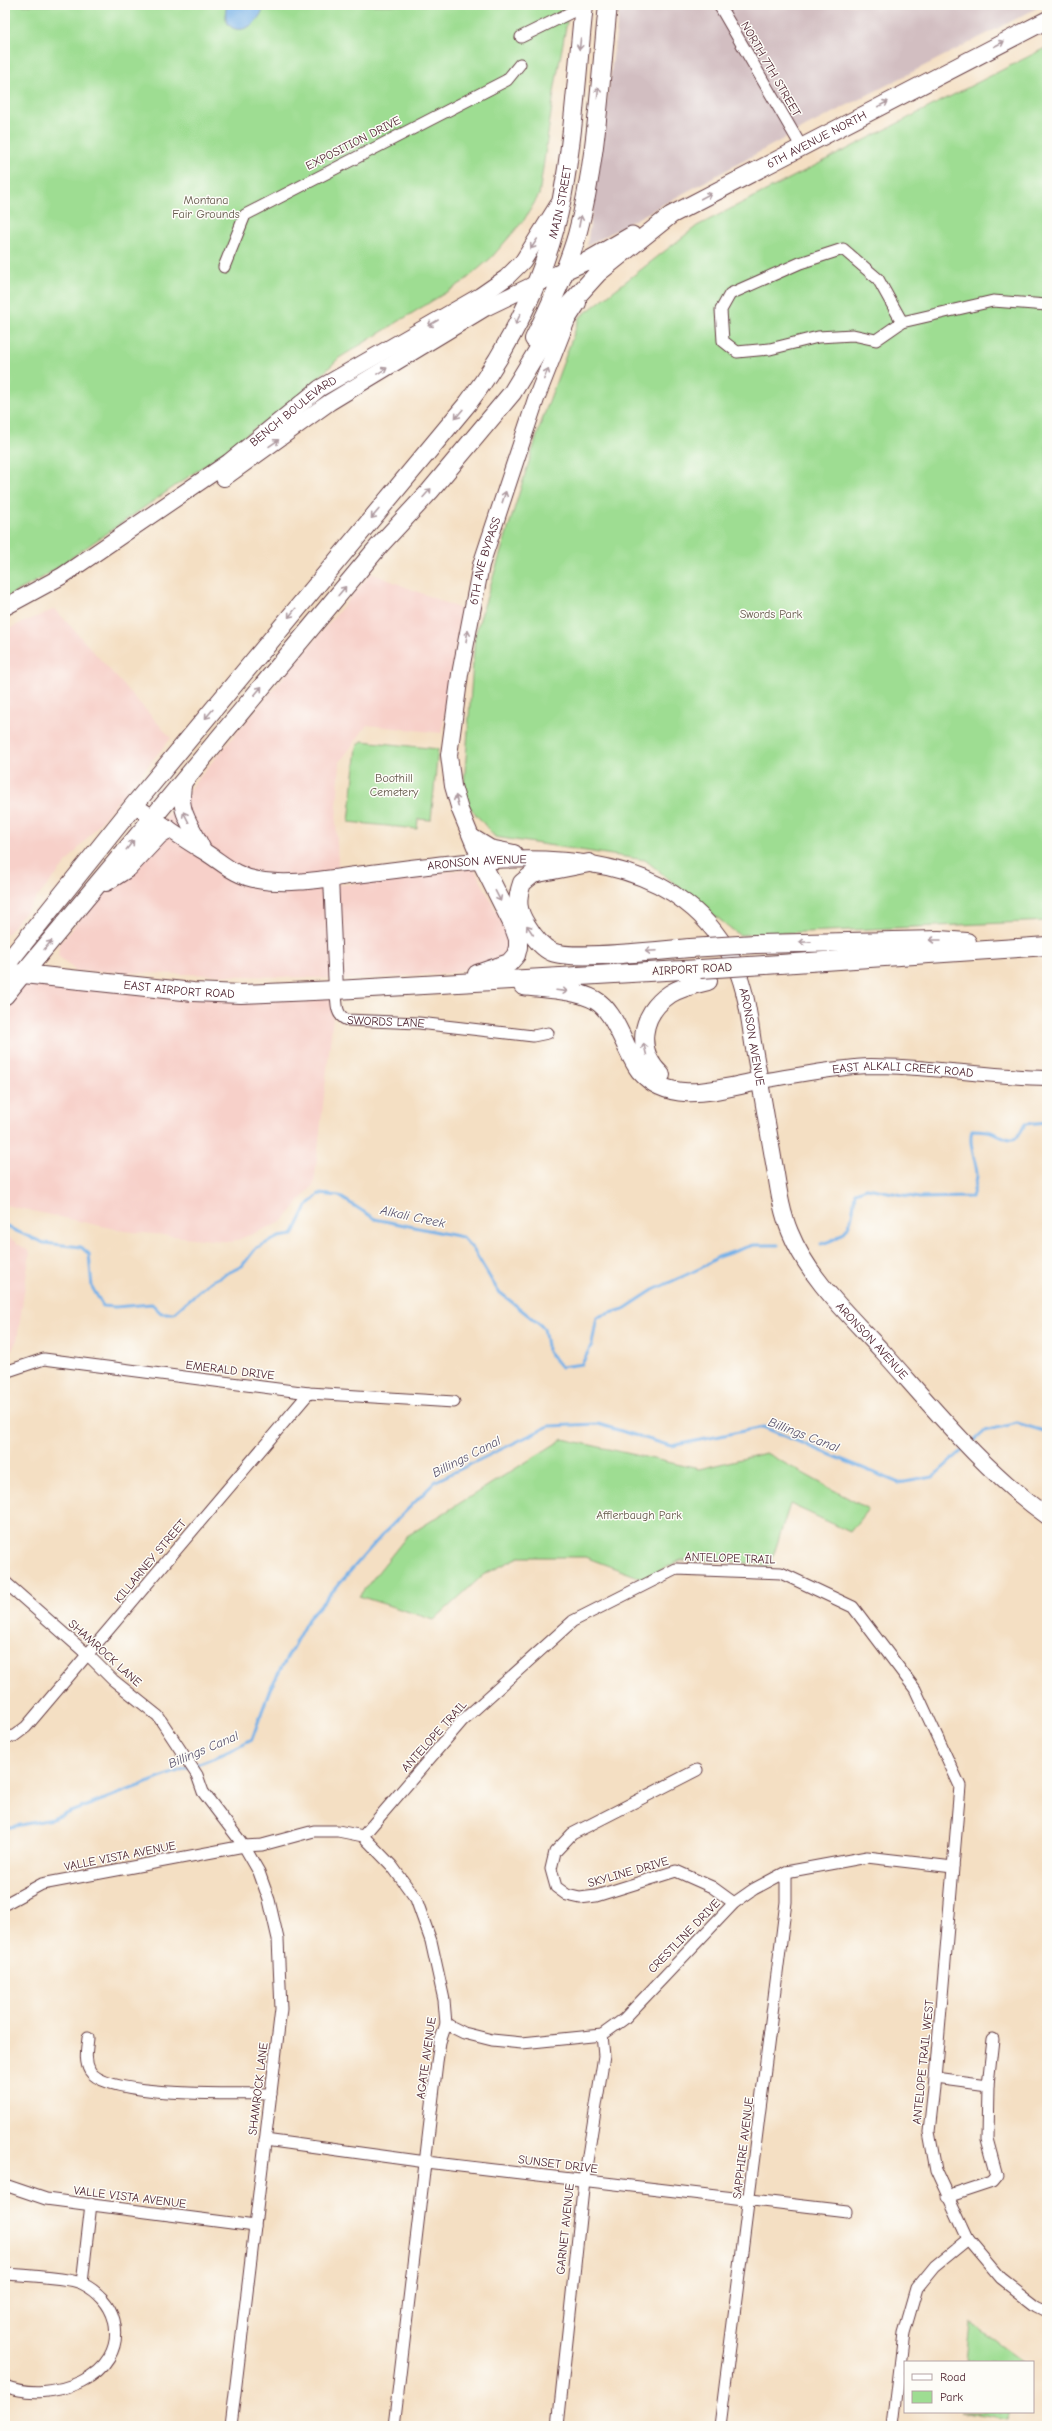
<svg xmlns="http://www.w3.org/2000/svg" width="1052" height="2431" viewBox="0 0 1052 2431" font-family="'Comic Neue',sans-serif">
  <style>
    .built { fill: #f7d0c9 }
    .industrial { fill: #d2bec1 }
    .green { fill: #9edd92; stroke: #747e5e }
    .water { fill: #76b1e8; stroke: #60688a }
    .lines { fill: none; stroke-linecap: round; stroke-linejoin: round }
    .stream { stroke: #76b1e8; stroke-width: 3 }
    .minor-casing { stroke: #643c42; stroke-width: 13 }
    .tertiary-casing { stroke: #643c42; stroke-width: 16 }
    .secondary-casing { stroke: #643c42; stroke-width: 18 }
    .primary-casing { stroke: #643c42; stroke-width: 19 }
    .trunk-casing { stroke: #643c42; stroke-width: 20 }
    .minor { stroke: #fff; stroke-width: 11 }
    .tertiary { stroke: #fff; stroke-width: 14 }
    .secondary { stroke: #fff; stroke-width: 16 }
    .primary { stroke: #fff; stroke-width: 17 }
    .trunk { stroke: #fff; stroke-width: 18 }
    .trunk-bridge-casing { stroke: #643c42; stroke-width: 20; stroke-linecap: butt }
    .trunk-bridge { stroke: #fff; stroke-width: 18 }
    .oneway { stroke: #ae9aa0 }
    .labels { text-anchor: middle; stroke-width: 3; stroke-linejoin: round; paint-order: stroke }
    .street-label { font-size: 12px; fill: #4a1f2b; stroke: #fdfcf7 }
    .park-label { font-size: 12px; fill: #63584a; stroke: #fdfcf7 }
    .water-label { font-size: 13px; font-style: italic; fill: #59526d; stroke: #fdfcf7 }
  </style>
  <rect width="100%" height="100%" fill="#fdfcf7"/>
  <filter id="ink" filterUnits="userSpaceOnUse"><feTurbulence type="fractalNoise" baseFrequency=".025" numOctaves="2"/><feDisplacementMap in="SourceGraphic" scale="8" xChannelSelector="R" yChannelSelector="G"/><feConvolveMatrix kernelMatrix="1 2 1 2 8 2 1 2 1" color-interpolation-filters="sRGB"/></filter>
  <filter id="wash" filterUnits="userSpaceOnUse"><feTurbulence type="fractalNoise" baseFrequency=".012" numOctaves="4" result="noise"/><feDisplacementMap in="SourceGraphic" scale="16" xChannelSelector="R" yChannelSelector="G"/><feGaussianBlur stdDeviation="0.9" result="paint"/><feColorMatrix in="noise" values="0 0 0 0 0 0 0 0 0 0 0 0 0 0 0 0 0 1.4 0 .05"/><feComposite in="paint" operator="in"/></filter>
  <g filter="url(#wash)">
    <rect width="100%" height="100%" fill="#f4dfc3"/>
    <g class="built">
      <polygon points="371,573 461,609 442,733 367,725 340,762 336,822 339,885 474,868 514,945 507,956 452,973 353,979 76,971 58,956 59,944"/>
      <polygon points="55,609 171,738 5,936 5,630"/>
      <polygon points="22,975 336,990 314,1184 282,1222 232,1242 124,1231 5,1205 5,995"/>
      <polygon points="5,1235 30,1252 17,1340 5,1363"/>
    </g>
    <polygon class="industrial" points="620,5 1043,5 805,127 587,246"/>
    <g class="green">
      <polygon points="5,5 570,5 555,86 539,195 524,220 491,258 463,282 339,358 303,393 204,466 42,578 5,598"/>
      <polygon points="1047,47 1047,921 739,935 645,860 495,837 463,799 475,635 541,423 580,317 697,226"/>
      <polygon points="362,741 438,749 431,820 418,819 417,829 349,822 357,747"/>
      <polygon points="563,1439 699,1469 766,1453 868,1509 850,1532 790,1504 770,1566 730,1561 681,1560 644,1579 585,1557 519,1557 483,1575 434,1620 359,1596 407,1536"/>
      <polygon points="970,2323 1023,2362 966,2362"/>
      <polygon points="961,2412 1011,2412 1008,2420"/>
    </g>
    <path class="water" d="M 227,5 L 265,5 C 253,40 218,35 227,5 Z"/>
    <g class="lines">
      <g class="stream">
        <polyline points="5,1226 44,1243 81,1247 89,1254 92,1287 103,1306 115,1307 152,1304 161,1313 174,1313 208,1283 242,1266 256,1248 279,1237 293,1235 307,1206 319,1194 339,1196 375,1219 462,1237 473,1249 498,1291 544,1328 548,1352 561,1367 582,1364 592,1344 597,1317 624,1309 653,1290 701,1268 718,1257 753,1245 778,1245"/>
        <path d="M 821,1244 C 852,1236 852,1221 855,1192 L 867,1188 L 919,1198 L 972,1197 C 974,1190 977,1181 977,1174 C 976,1160 968,1144 972,1130 C 979,1130 987,1130 994,1133 C 1013,1141 1015,1144 1025,1124 L 1047,1122"/>
        <polyline points="972,1443 985,1431 1017,1423 1047,1432"/>
        <polyline points="5,1828 52,1819 223,1754 252,1739 270,1689 308,1619 384,1533 436,1481 549,1426 598,1424 671,1446 763,1427 899,1483 933,1477 964,1449"/>
      </g>
    </g>
  </g>
  <g filter="url(#ink)">
    <g class="lines">
      <defs>
        <g id="minor">
          <polyline points="719,5 801,146"/>
          <polyline points="521,37 584,6"/>
          <polyline points="224,267 245,215 507,80 520,64"/>
          <polyline points="902,322 878,279 843,249 800,263 730,294 721,310 723,341 737,352 770,349 818,337 853,335 876,340 902,322 993,301 1047,305"/>
          <path id="s1" d="M 336,990 C 337,1002 335,1015 347,1020 L 419,1023 L 533,1036 L 548,1033"/>
          <polyline points="5,1372 44,1359 309,1393 454,1402"/>
          <polyline points="5,1582 88,1655 113,1680 158,1716 197,1775 203,1792 244,1846 259,1872 269,1900 278,1939 281,2009 231,2426"/>
          <polyline points="5,1737 14,1736 26,1727 309,1393"/>
          <polyline points="697,1770 572,1834 555,1852 551,1869 556,1887 567,1895 580,1898 596,1896 676,1871 712,1887 734,1903"/>
          <polyline points="363,1836 462,1721 573,1621 676,1569 781,1573 853,1607 915,1689 960,1786 935,2078 929,2132 936,2170 968,2239 1001,2278 1037,2306 1047,2311"/>
          <polyline points="5,1904 42,1884 244,1846 262,1845 314,1831 338,1831 363,1836 392,1866 416,1899 431,1941 444,2000 446,2024 440,2042 437,2062 394,2426"/>
          <polyline points="446,2024 464,2033 492,2040 522,2043 602,2035 624,2019 734,1903 754,1889 786,1872 867,1857 953,1867"/>
          <path d="M 88,2038 C 87,2048 84,2061 90,2071 C 106,2098 238,2093 271,2094"/>
          <polyline points="935,2078 988,2085"/>
          <polyline points="265,2140 426,2162 847,2211"/>
          <polyline points="5,2185 46,2199 255,2226"/>
          <polyline points="947,2197 992,2182 997,2176 987,2139 988,2085 993,2039"/>
          <path d="M 5,2274 C 20,2275 73,2278 83,2284 C 97,2291 110,2304 114,2320 C 128,2378 49,2404 5,2386"/>
          <polyline points="82,2283 91,2204"/>
          <polyline points="558,2426 584,2180 604,2056 602,2035"/>
          <polyline points="720,2426 786,1902 786,1872"/>
          <polyline points="893,2426 904,2333 917,2288 935,2266 968,2239"/>
        </g>
        <g id="tertiary">
          <polyline points="331,878 336,990"/>
          <path id="s2" d="M 760,1081 C 796,1076 835,1067 871,1066 C 930,1066 988,1077 1047,1078"/>
        </g>
        <g id="secondary">
          <polyline points="224,478 330,402 485,308 535,284"/>
          <path id="s3" d="M 5,607 L 62,576 L 229,462 L 320,388 L 480,296 L 506,278 L 523,261 L 558,205"/>
          <path d="M 184,781 C 177,813 190,821 203,850"/>
          <path id="s4" d="M 134,805 C 156,820 177,835 200,849 C 220,860 233,876 258,880 C 291,886 330,878 364,874 C 461,862 605,837 686,903 C 706,918 725,942 735,965 C 746,990 749,1016 753,1043 C 761,1086 768,1130 776,1174 C 779,1193 782,1213 790,1232 C 809,1279 849,1315 883,1352 C 935,1410 984,1471 1047,1516"/>
          <polyline points="472,837 490,848 514,853"/>
          <path id="s5" d="M 481,861 L 460,810 L 453,786 L 449,755 L 460,674 L 481,565 L 536,399 L 567,320 L 578,303"/>
        </g>
        <g id="primary">
          <path id="s6" d="M 596,275 L 671,215 L 1047,20"/>
          <polyline points="535,284 587,261 632,235"/>
          <polyline points="5,996 22,975"/>
        </g>
        <g id="trunk">
          <path d="M 534,339 C 550,306 567,270 577,235 C 597,162 600,80 608,5"/>
          <path d="M 589,863 L 533,874 L 522,883 C 516,900 517,911 527,926 C 533,936 541,947 552,952 C 574,961 662,950 690,948"/>
          <polyline points="106,882 128,868 159,835 168,829"/>
          <polyline points="755,944 939,940 967,942"/>
          <polyline points="765,965 1047,946"/>
          <path id="s7" d="M 5,966 L 134,805 L 468,403 C 512,345 548,270 562,198 C 574,135 577,69 584,5"/>
          <path id="s8" d="M 14,973 L 193,992 L 241,994 L 336,990 L 700,969"/>
          <polyline points="477,974 509,963 516,955 518,947 518,939 513,925 481,861"/>
          <polyline points="22,975 379,546 430,491 512,393 558,317 596,275"/>
          <path d="M 523,986 C 546,989 574,989 595,1000 C 609,1008 616,1025 623,1039 C 628,1049 633,1062 640,1071 C 671,1107 721,1088 760,1081"/>
          <path d="M 661,1075 C 635,1051 640,1014 670,994 C 681,987 695,984 708,981"/>
        </g>
      </defs>
      <use href="#minor" class="minor-casing"/>
      <use href="#tertiary" class="tertiary-casing"/>
      <use href="#secondary" class="secondary-casing"/>
      <use href="#primary" class="primary-casing"/>
      <use href="#trunk" class="trunk-casing"/>
      <use href="#minor" class="minor"/>
      <use href="#tertiary" class="tertiary"/>
      <use href="#secondary" class="secondary"/>
      <use href="#primary" class="primary"/>
      <use href="#trunk" class="trunk"/>
      <defs>
        <g id="trunk-bridge">
          <polyline points="690,948 755,944"/>
          <polyline points="700,969 765,965"/>
        </g>
      </defs>
      <use href="#trunk-bridge" class="trunk-bridge-casing"/>
      <use href="#trunk-bridge" class="trunk-bridge"/>
    </g>
    <defs><path id="oneway-shaft" d="M-6 0H5M1.5-3L5.5 0L1.5 3" fill="none" stroke-width="1.6" stroke-linecap="round" stroke-linejoin="round"/></defs>
    <g class="oneway">
      <use href="#oneway-shaft" transform="translate(580 44) rotate(96)"/>
      <use href="#oneway-shaft" transform="translate(999 44) rotate(-27)"/>
      <use href="#oneway-shaft" transform="translate(598 93) rotate(-84)"/>
      <use href="#oneway-shaft" transform="translate(883 104) rotate(-27)"/>
      <use href="#oneway-shaft" transform="translate(706 196) rotate(-28)"/>
      <use href="#oneway-shaft" transform="translate(580 221) rotate(-79)"/>
      <use href="#oneway-shaft" transform="translate(534 244) rotate(123)"/>
      <use href="#oneway-shaft" transform="translate(518 319) rotate(116)"/>
      <use href="#oneway-shaft" transform="translate(433 323) rotate(150)"/>
      <use href="#oneway-shaft" transform="translate(382 371) rotate(-31)"/>
      <use href="#oneway-shaft" transform="translate(546 374) rotate(-68)"/>
      <use href="#oneway-shaft" transform="translate(459 414) rotate(130)"/>
      <use href="#oneway-shaft" transform="translate(274 443) rotate(-35)"/>
      <use href="#oneway-shaft" transform="translate(427 493) rotate(-48)"/>
      <use href="#oneway-shaft" transform="translate(504 497) rotate(-72)"/>
      <use href="#oneway-shaft" transform="translate(375 514) rotate(130)"/>
      <use href="#oneway-shaft" transform="translate(342 591) rotate(-50)"/>
      <use href="#oneway-shaft" transform="translate(292 613) rotate(129)"/>
      <use href="#oneway-shaft" transform="translate(467 636) rotate(-80)"/>
      <use href="#oneway-shaft" transform="translate(258 691) rotate(-50)"/>
      <use href="#oneway-shaft" transform="translate(209 714) rotate(130)"/>
      <use href="#oneway-shaft" transform="translate(457 801) rotate(-105)"/>
      <use href="#oneway-shaft" transform="translate(186 817) rotate(-117)"/>
      <use href="#oneway-shaft" transform="translate(130 845) rotate(-51)"/>
      <use href="#oneway-shaft" transform="translate(498 896) rotate(63)"/>
      <use href="#oneway-shaft" transform="translate(530 930) rotate(-124)"/>
      <use href="#oneway-shaft" transform="translate(935 940) rotate(-180)"/>
      <use href="#oneway-shaft" transform="translate(805 942) rotate(177)"/>
      <use href="#oneway-shaft" transform="translate(48 945) rotate(-50)"/>
      <use href="#oneway-shaft" transform="translate(651 951) rotate(177)"/>
      <use href="#oneway-shaft" transform="translate(562 991) rotate(7)"/>
      <use href="#oneway-shaft" transform="translate(645 1049) rotate(-104)"/>
    </g>
  </g>
  <g class="labels">
    <g class="street-label">
      <text transform="translate(771 69) rotate(60)" y="4">NORTH 7TH STREET</text>
      <text dy="4" stroke="none"><textPath href="#s6" startOffset="260">6TH AVENUE NORTH</textPath></text>
      <text transform="translate(353 143) rotate(-27)" y="4">EXPOSITION DRIVE</text>
      <text dy="4" stroke="none"><textPath href="#s7" startOffset="952">MAIN STREET</textPath></text>
      <text dy="4" stroke="none"><textPath href="#s3" startOffset="349">BENCH BOULEVARD</textPath></text>
      <text dy="4" stroke="none"><textPath href="#s5" startOffset="309">6TH AVE BYPASS</textPath></text>
      <text dy="4" stroke="none"><textPath href="#s4" startOffset="366">ARONSON AVENUE</textPath></text>
      <text transform="translate(692 969) rotate(-3)" y="4">AIRPORT ROAD</text>
      <text dy="4" stroke="none"><textPath href="#s8" startOffset="166">EAST AIRPORT ROAD</textPath></text>
      <text dy="4" stroke="none"><textPath href="#s1" startOffset="73">SWORDS LANE</textPath></text>
      <text dy="4" stroke="none"><textPath href="#s4" startOffset="738">ARONSON AVENUE</textPath></text>
      <text dy="4" stroke="none"><textPath href="#s2" startOffset="144">EAST ALKALI CREEK ROAD</textPath></text>
      <text dy="4" stroke="none"><textPath href="#s4" startOffset="1074">ARONSON AVENUE</textPath></text>
      <text transform="translate(230 1370) rotate(7)" y="4">EMERALD DRIVE</text>
      <text transform="translate(730 1558) rotate(2)" y="4">ANTELOPE TRAIL</text>
      <text transform="translate(150 1561) rotate(-50)" y="4">KILLARNEY STREET</text>
      <text transform="translate(105 1653) rotate(42)" y="4">SHAMROCK LANE</text>
      <text transform="translate(434 1736) rotate(-48)" y="4">ANTELOPE TRAIL</text>
      <text transform="translate(120 1856) rotate(-11)" y="4">VALLE VISTA AVENUE</text>
      <text transform="translate(628 1872) rotate(-16)" y="4">SKYLINE DRIVE</text>
      <text transform="translate(684 1936) rotate(-46)" y="4">CRESTLINE DRIVE</text>
      <text transform="translate(426 2058) rotate(-82)" y="4">AGATE AVENUE</text>
      <text transform="translate(923 2062) rotate(-84)" y="4">ANTELOPE TRAIL WEST</text>
      <text transform="translate(258 2089) rotate(-83)" y="4">SHAMROCK LANE</text>
      <text transform="translate(743 2148) rotate(-83)" y="4">SAPPHIRE AVENUE</text>
      <text transform="translate(558 2164) rotate(7)" y="4">SUNSET DRIVE</text>
      <text transform="translate(130 2197) rotate(7)" y="4">VALLE VISTA AVENUE</text>
      <text transform="translate(565 2229) rotate(-84)" y="4">GARNET AVENUE</text>
    </g>
    <g class="park-label">
      <text x="206" y="204">Montana<tspan x="206" dy="14">Fair Grounds</tspan></text>
      <text x="771" y="618">Swords Park</text>
      <text x="394" y="782">Boothill<tspan x="394" dy="14">Cemetery</tspan></text>
      <text x="639" y="1519">Afflerbaugh Park</text>
    </g>
    <g class="water-label">
      <text transform="translate(413 1216) rotate(12)" y="5">Alkali Creek</text>
      <text transform="translate(804 1434) rotate(21)" y="5">Billings Canal</text>
      <text transform="translate(466 1456) rotate(-27)" y="5">Billings Canal</text>
      <text transform="translate(203 1749) rotate(-23)" y="5">Billings Canal</text>
    </g>
  </g>
  <rect width="1052" height="2431" fill="none" stroke="#fdfcf7" stroke-width="20"/>
  <rect x="904" y="2361" width="130" height="52" fill="#fdfcf7" stroke="#b5a4a5"/>
  <rect x="912" y="2374" width="20" height="6" fill="#ffffff" stroke="#b5a4a5"/>
  <text x="940" y="2381" font-size="12" fill="#4a1f2b">Road</text>
  <rect x="912" y="2391" width="20" height="12" fill="#9edd92" stroke="#b5a4a5"/>
  <text x="940" y="2401" font-size="12" fill="#4a1f2b">Park</text>
</svg>
